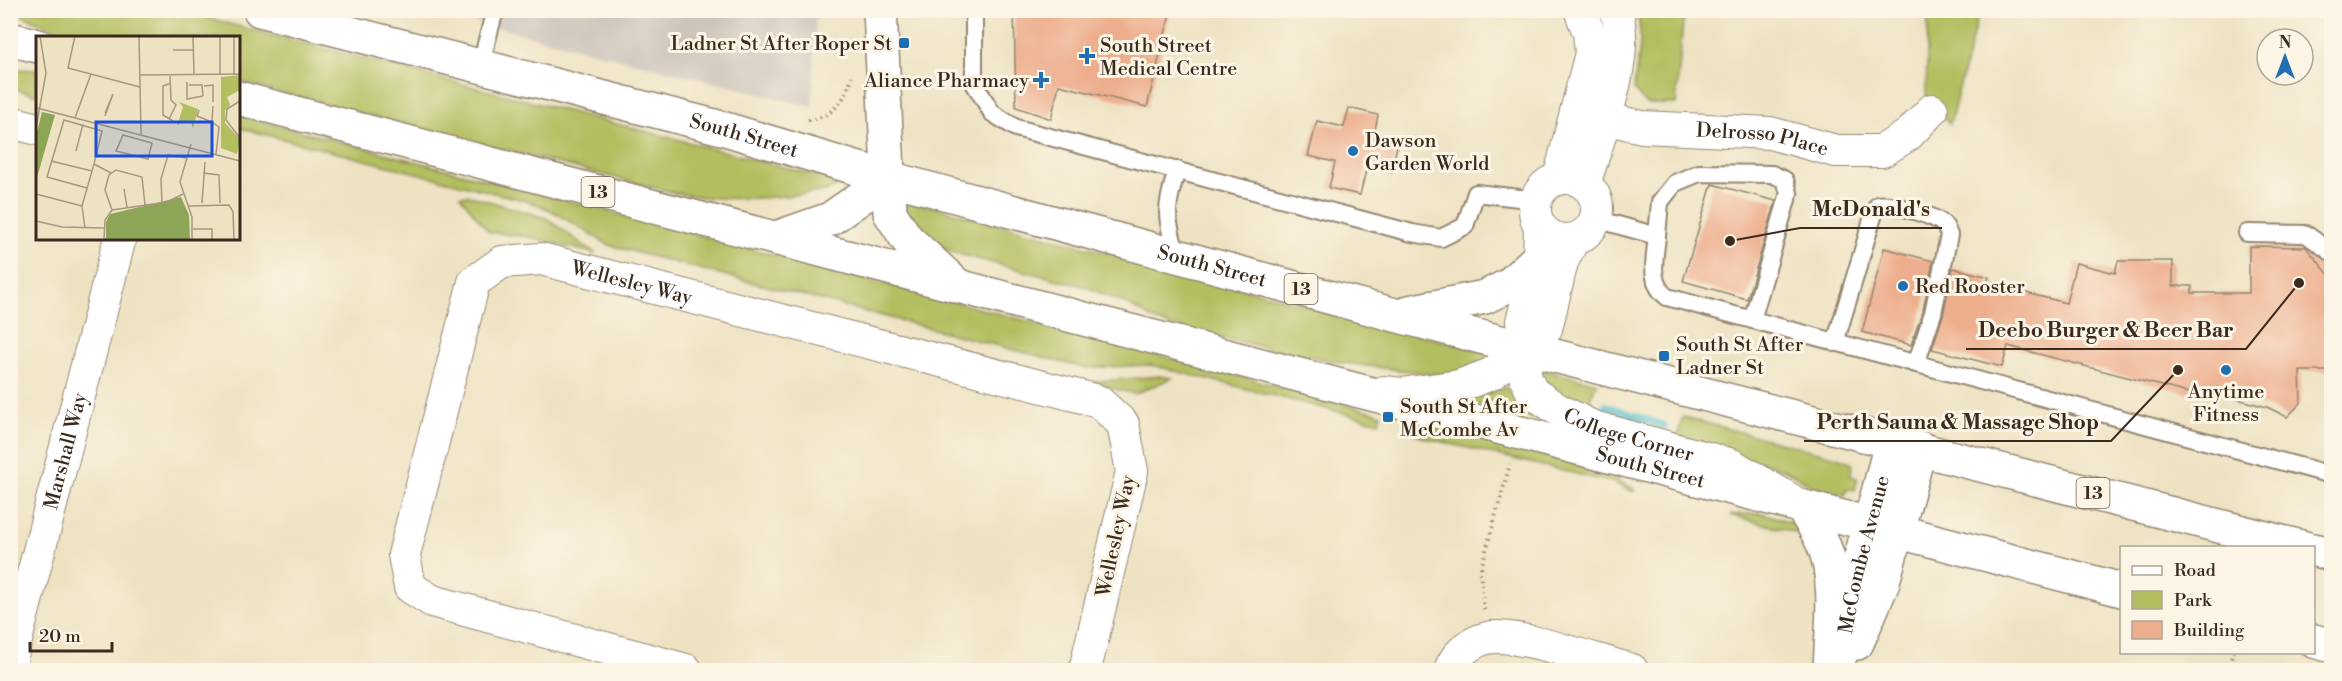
<svg xmlns="http://www.w3.org/2000/svg" width="2342" height="681" viewBox="0 0 2342 681" font-family="'Libre Bodoni',serif">
  <style>
    .industrial { fill: #ccc2b9 }
    .green { fill: #b2be5f; stroke: #76743e; stroke-width: 1.5 }
    .lines { fill: none; stroke-linecap: round; stroke-linejoin: round }
    .stream { stroke: #50bccb; stroke-width: 8 }
    .building { fill: #edae8d }
    .service-casing { stroke: #948670; stroke-width: 20 }
    .minor-casing { stroke: #948670; stroke-width: 34 }
    .tertiary-casing { stroke: #948670; stroke-width: 36 }
    .trunk-casing { stroke: #948670; stroke-width: 36 }
    .path { stroke: #948670; stroke-width: 4; stroke-dasharray: 1.5 4.5; stroke-linecap: butt }
    .service { stroke: #fff; stroke-width: 16 }
    .minor { stroke: #fff; stroke-width: 32 }
    .tertiary { stroke: #fff; stroke-width: 33 }
    .trunk { stroke: #fff; stroke-width: 33 }
    .poi-dot { fill: #1f6fb2; stroke: #fcf5e5; stroke-width: 2 }
    .labels { text-anchor: middle; stroke-width: 6; stroke-linejoin: round; paint-order: stroke }
    .shield { fill: #fcf5e5; stroke: #75675a; stroke-width: 1.5 }
    .shield-label { font-size: 18px; font-weight: bold; fill: #3b2a1e }
    .poi-label { font-size: 20px; fill: #3b2a1e; stroke: #fcf5e5; text-anchor: start }
    .street-label { font-size: 20px; fill: #3b2a1e; stroke: #fcf5e5 }
    .inset-road { fill: none; stroke: #a69880; stroke-width: 1.5 }
    .view { fill: #1d4ed8; fill-opacity: 0.15; stroke: #1d4ed8; stroke-width: 3 }
    .inset-edge { fill: none; stroke: #3b2a1e; stroke-width: 3 }
    .leader { fill: none; stroke: #3b2a1e; stroke-width: 2 }
    .callout-dot { fill: #3b2a1e; stroke: #fcf5e5; stroke-width: 2 }
    .callout-label { font-size: 21px; text-anchor: middle; font-weight: bold; fill: #3b2a1e; stroke: #fcf5e5; stroke-width: 6; stroke-linejoin: round; paint-order: stroke }
  </style>
  <rect width="100%" height="100%" fill="#fcf5e5"/>
  <filter id="ink" filterUnits="userSpaceOnUse"><feTurbulence type="fractalNoise" baseFrequency=".0167" numOctaves="2"/><feDisplacementMap in="SourceGraphic" scale="12" xChannelSelector="R" yChannelSelector="G"/><feConvolveMatrix kernelMatrix="1 2 1 2 8 2 1 2 1" color-interpolation-filters="sRGB"/></filter>
  <filter id="wash" filterUnits="userSpaceOnUse"><feTurbulence type="fractalNoise" baseFrequency=".008" numOctaves="4" result="noise"/><feDisplacementMap in="SourceGraphic" scale="24" xChannelSelector="R" yChannelSelector="G"/><feGaussianBlur stdDeviation="1.35" result="paint"/><feColorMatrix in="noise" values="0 0 0 0 0 0 0 0 0 0 0 0 0 0 0 0 0 1.4 0 .05"/><feComposite in="paint" operator="in"/></filter>
  <g filter="url(#wash)">
    <rect width="100%" height="100%" fill="#ede2c2"/>
    <polygon class="industrial" points="431,11 816,11 812,107"/>
    <g class="green">
      <path d="M 11,11 L 180,11 L 834,180 L 837,187 L 827,191 C 776,198 726,203 675,193 L 239,82 L 238,38 L 74,37 Z"/>
      <path d="M 1635,11 L 1693,11 L 1683,22 L 1676,104 L 1646,104 L 1634,90 C 1635,64 1647,36 1635,11 Z"/>
      <polygon points="1928,11 1979,11 1950,124 1926,95"/>
      <polygon points="11,69 37,70 37,95 11,88"/>
      <polygon points="238,115 1319,397 1381,414 1379,422 1151,365 1084,368 638,253 609,245 554,212 534,203 239,128"/>
      <polygon points="468,195 546,218 596,254 529,237 489,232 460,196"/>
      <polygon points="903,203 930,206 1488,353 1493,359 1449,374 1431,374 1337,362 1206,335 1160,323 1125,303 1086,287 951,252 922,234"/>
      <polygon points="1536,368 1597,383 1588,403 1580,411 1531,372"/>
      <polygon points="1160,376 1172,378 1134,394 1090,382"/>
      <polygon points="1506,387 1551,423 1451,398 1489,393"/>
      <polygon points="1683,417 1844,459 1852,463 1851,476 1858,478 1855,490 1848,488 1845,495 1814,487 1787,471 1765,463 1676,440"/>
      <polygon points="1415,421 1598,470 1635,489 1633,492 1614,483 1422,437 1412,431"/>
      <polygon points="1762,513 1790,522 1805,535 1730,515"/>
    </g>
    <g class="lines">
      <polyline class="stream" points="1605,406 1664,426"/>
    </g>
    <g id="blocks">
      <g class="building">
        <polygon points="1014,10 1171,10 1147,107 1059,85 1051,119 1016,107"/>
        <polygon points="1349,108 1378,115 1373,140 1397,146 1391,172 1367,166 1360,195 1329,188 1335,162 1308,156 1317,121 1344,127"/>
        <polygon points="1712,184 1776,201 1747,299 1683,281"/>
        <polygon points="2249,246 2306,247 2331,277 2331,371 2300,371 2301,403 2287,417 2267,407 2192,387 2192,394 2008,346 2002,367 1932,349 1943,315 1953,268 1989,277 1987,283 2066,303 2076,263 2115,273 2118,261 2173,261 2173,286 2192,286 2192,293 2249,293"/>
        <polygon points="1884,248 1933,261 1923,310 1911,345 1862,332"/>
      </g>
    </g>
  </g>
  <g filter="url(#ink)">
    <use href="#blocks" fill-opacity="0" stroke="#948670" stroke-width="1.5"/>
    <g class="lines">
      <defs>
        <g id="service">
          <polyline points="974,10 974,83 992,113 1016,128 1412,233 1441,238 1465,226 1476,193 1536,200"/>
          <polyline points="480,67 495,10"/>
          <path d="M 1177,170 C 1165,209 1165,216 1177,255"/>
          <path d="M 1596,219 L 1657,236 C 1655,258 1648,283 1667,297 L 2332,475"/>
          <polyline points="2247,233 2306,234 2332,253"/>
          <polyline points="1657,236 1660,202 1675,183 1699,173 1772,174 1785,180 1789,193 1752,320"/>
          <path d="M 1835,343 L 1875,210 L 1878,205 C 1889,202 1932,215 1942,223 C 1946,226 1947,230 1949,235 L 1933,313 L 1916,364"/>
        </g>
        <g id="minor">
          <path id="s1" d="M 1577,112 L 1642,127 L 1770,133 L 1836,151 L 1882,151 L 1908,135 L 1932,110"/>
          <polyline points="10,122 38,129"/>
          <circle cx="1566" cy="209" r="31"/>
          <polyline points="1559,179 1591,53 1589,33 1580,10"/>
          <path d="M 1584,184 C 1597,143 1634,49 1615,10"/>
          <path id="s2" d="M 1540,227 L 1539,257 L 1522,321 L 1526,347 L 1525,376 L 1532,392 L 1557,409 L 1593,427 L 1732,465 L 1791,500"/>
          <polyline points="1384,392 1401,394 1459,386 1491,374 1526,347 1546,329 1562,262 1573,240"/>
          <path id="s3" d="M 10,663 L 120,238"/>
          <path id="s4" d="M 686,670 L 432,601 L 410,587 L 404,555 L 474,282 L 502,262 L 541,259 L 1098,401 L 1123,424 L 1132,471 L 1085,670"/>
          <path d="M 1450,670 C 1455,655 1470,642 1487,638 C 1515,631 1600,662 1632,670"/>
        </g>
        <g id="tertiary">
          <polyline points="880,10 890,213 907,239 958,286"/>
          <polyline points="776,238 830,219 889,178"/>
          <polyline points="1857,643 1882,585 1920,448"/>
          <path id="s5" d="M 1841,654 L 1855,579 L 1892,440"/>
        </g>
        <g id="trunk">
          <path id="s6" d="M 260,10 L 722,128 L 889,178 L 1395,315 L 2305,548"/>
          <polyline points="10,39 38,46"/>
          <path id="s7" d="M 238,98 L 2122,590"/>
          <polyline points="1409,312 1485,297 1509,285 1539,257"/>
          <path d="M 1802,507 C 1809,519 1818,531 1823,544 C 1839,579 1831,633 1830,670"/>
          <polyline points="2314,550 2332,554"/>
          <polyline points="2314,641 2332,646"/>
        </g>
      </defs>
      <use href="#service" class="service-casing"/>
      <use href="#minor" class="minor-casing"/>
      <use href="#tertiary" class="tertiary-casing"/>
      <use href="#trunk" class="trunk-casing"/>
      <g class="path">
        <path d="M 808,120 C 833,117 846,100 852,76"/>
        <polyline points="1484,610 1480,572 1510,464"/>
        <polyline points="2228,670 2233,652"/>
      </g>
      <use href="#service" class="service"/>
      <use href="#minor" class="minor"/>
      <use href="#tertiary" class="tertiary"/>
      <use href="#trunk" class="trunk"/>
    </g>
  </g>
  <g class="poi-dot">
    <rect x="898" y="37" width="12" height="12" rx="3"/>
    <path d="M1084 47h6v6h6v6h-6v6h-6v-6h-6v-6h6z"/>
    <path d="M1038 71h6v6h6v6h-6v6h-6v-6h-6v-6h6z"/>
    <circle cx="1353" cy="151" r="6"/>
    <circle cx="1903" cy="286" r="6"/>
    <rect x="1658" y="350" width="12" height="12" rx="3"/>
    <circle cx="2226" cy="370" r="6"/>
    <rect x="1382" y="411" width="12" height="12" rx="3"/>
  </g>
  <g class="labels">
    <g class="shield">
      <rect x="581.5" y="177" width="33" height="30" rx="4.5"/>
      <rect x="1284.5" y="274" width="33" height="30" rx="4.5"/>
      <rect x="2076.5" y="478" width="33" height="30" rx="4.5"/>
    </g>
    <g class="shield-label">
      <text x="598" y="198">13</text>
      <text x="1301" y="295">13</text>
      <text x="2093" y="499">13</text>
    </g>
    <g class="poi-label">
      <text x="892" y="50" text-anchor="end">Ladner St After Roper St</text>
      <text x="1100" y="52">South Street<tspan x="1100" dy="23">Medical Centre</tspan></text>
      <text x="1029" y="87" text-anchor="end">Aliance Pharmacy</text>
      <text x="1365" y="147">Dawson<tspan x="1365" dy="23">Garden World</tspan></text>
      <text x="1915" y="293">Red Rooster</text>
      <text x="1676" y="351">South St After<tspan x="1676" dy="23">Ladner St</tspan></text>
      <text x="2226" y="398" text-anchor="middle">Anytime<tspan x="2226" dy="23">Fitness</tspan></text>
      <text x="1400" y="413">South St After<tspan x="1400" dy="23">McCombe Av</tspan></text>
    </g>
    <g class="street-label">
      <text dy="7" stroke="none"><textPath href="#s6" startOffset="500">South Street</textPath></text>
      <text dy="7" stroke="none"><textPath href="#s1" startOffset="188">Delrosso Place</textPath></text>
      <text dy="7" stroke="none"><textPath href="#s6" startOffset="986">South Street</textPath></text>
      <text dy="7" stroke="none"><textPath href="#s4" startOffset="771">Wellesley Way</textPath></text>
      <text dy="7" stroke="none"><textPath href="#s2" startOffset="276">College Corner</textPath></text>
      <text dy="7" stroke="none"><textPath href="#s3" startOffset="219">Marshall Way</textPath></text>
      <text dy="7" stroke="none"><textPath href="#s7" startOffset="1460">South Street</textPath></text>
      <text transform="translate(1115 536) rotate(-78)" y="7">Wellesley Way</text>
      <text dy="7" stroke="none"><textPath href="#s5" startOffset="102">McCombe Avenue</textPath></text>
    </g>
  </g>
  <g transform="translate(36 36)">
    <rect width="204" height="204" fill="#ede2c2"/>
    <path d="M 204,39 L 204,54 L 191,61 L 194,69 L 189,75 L 189,87 L 204,103 L 201,118 L 185,112 L 185,41 ZM 143,66 L 162,73 L 157,92 L 155,86 L 145,86 L 141,90 L 147,71 Z" fill="#b2be5f"/>
    <path d="M 6,76 L 19,79 L 0,145 L 0,100 ZM 145,161 L 153,179 L 154,204 L 70,204 L 70,186 L 74,178 Z" fill="#8da556"/>
    <path class="inset-road" d="M 39,0 L 32,32 L 104,51M 103,0 L 105,98M 157,0 L 158,38M 184,0 L 184,39M 198,0 L 198,39M 137,14 L 157,14M 103,39 L 204,38M 151,46 L 151,63 L 167,60M 135,47 L 127,50 L 127,79 L 137,85M 153,49 L 166,49 L 167,60M 168,50 L 177,49 L 177,66M 204,65 L 191,73 L 190,84 L 204,102M 177,70 L 176,86 L 183,91 L 180,118M 1,72 L 204,125M 163,74 L 161,80 L 176,86M 69,77 L 77,58 L 69,80M 39,82 L 55,38M 133,83 L 140,69 L 135,64 L 134,40M 0,92 L 10,37 L 4,0M 87,99 L 116,107 L 112,123 L 80,115 ZM 155,108 L 144,146 L 156,181 L 156,204M 40,115 L 47,88M 15,125 L 56,135M 58,128 L 75,137M 204,134 L 204,154M 167,137 L 183,139 L 184,167M 88,153 L 91,171M 0,158 L 46,170M 126,167 L 125,143 L 132,119 L 150,122M 166,167 L 169,126M 153,170 L 193,169 L 197,176 L 198,204M 76,174 L 69,154 L 73,139 L 80,134 L 106,141 L 109,169M 0,185 L 26,191 L 68,192M 49,192 L 46,170 L 58,128 L 66,95 L 28,84 L 11,141 L 51,152M 157,193 L 176,193 L 176,203M 68,204 L 69,184 L 76,174 L 131,166 L 147,158"/>
    <path class="view" d="M 60,86 L 176,86 L 176,120 L 60,120 Z"/>
    <rect width="204" height="204" class="inset-edge"/>
  </g>
  <path class="leader" d="M1730 241L1800 228H1942M2299 283L2246 349H1966M2178 370L2111 441H1804"/>
  <g class="callout-dot">
    <circle cx="1730" cy="241" r="6"/>
    <circle cx="2299" cy="283" r="6"/>
    <circle cx="2178" cy="370" r="6"/>
  </g>
  <g class="callout-label">
    <text x="1871" y="216">McDonald's</text>
    <text x="2106" y="337">Deebo Burger &amp; Beer Bar</text>
    <text x="1958" y="429">Perth Sauna &amp; Massage Shop</text>
  </g>
  <rect width="2342" height="681" fill="none" stroke="#fcf5e5" stroke-width="36"/>
  <rect x="2120" y="546" width="195" height="108" fill="#fcf5e5" stroke="#afa495" stroke-width="1.5"/>
  <rect x="2132" y="566" width="30" height="9" fill="#ffffff" stroke="#afa495" stroke-width="1.5"/>
  <text x="2174" y="576" font-size="18" fill="#3b2a1e">Road</text>
  <rect x="2132" y="591" width="30" height="18" fill="#b2be5f" stroke="#afa495" stroke-width="1.5"/>
  <text x="2174" y="606" font-size="18" fill="#3b2a1e">Park</text>
  <rect x="2132" y="621" width="30" height="18" fill="#edae8d" stroke="#afa495" stroke-width="1.5"/>
  <text x="2174" y="636" font-size="18" fill="#3b2a1e">Building</text>
  <g transform="translate(2285 57)"><circle r="28" fill="#fcf5e5" stroke="#afa495" stroke-width="1.5"/>
  <path d="M0-4.5L10 22L0 15L-10 22Z" fill="#1f6fb2"/>
  <text y="-9" font-size="16" font-weight="bold" text-anchor="middle" fill="#3b2a1e">N</text>
  </g>
  <path d="M30 642v9h82v-9" fill="none" stroke="#3b2a1e" stroke-width="3"/>
  <text x="39" y="642" font-size="18" fill="#3b2a1e" stroke="#fcf5e5" stroke-width="4.5" paint-order="stroke">20 m</text>
</svg>
